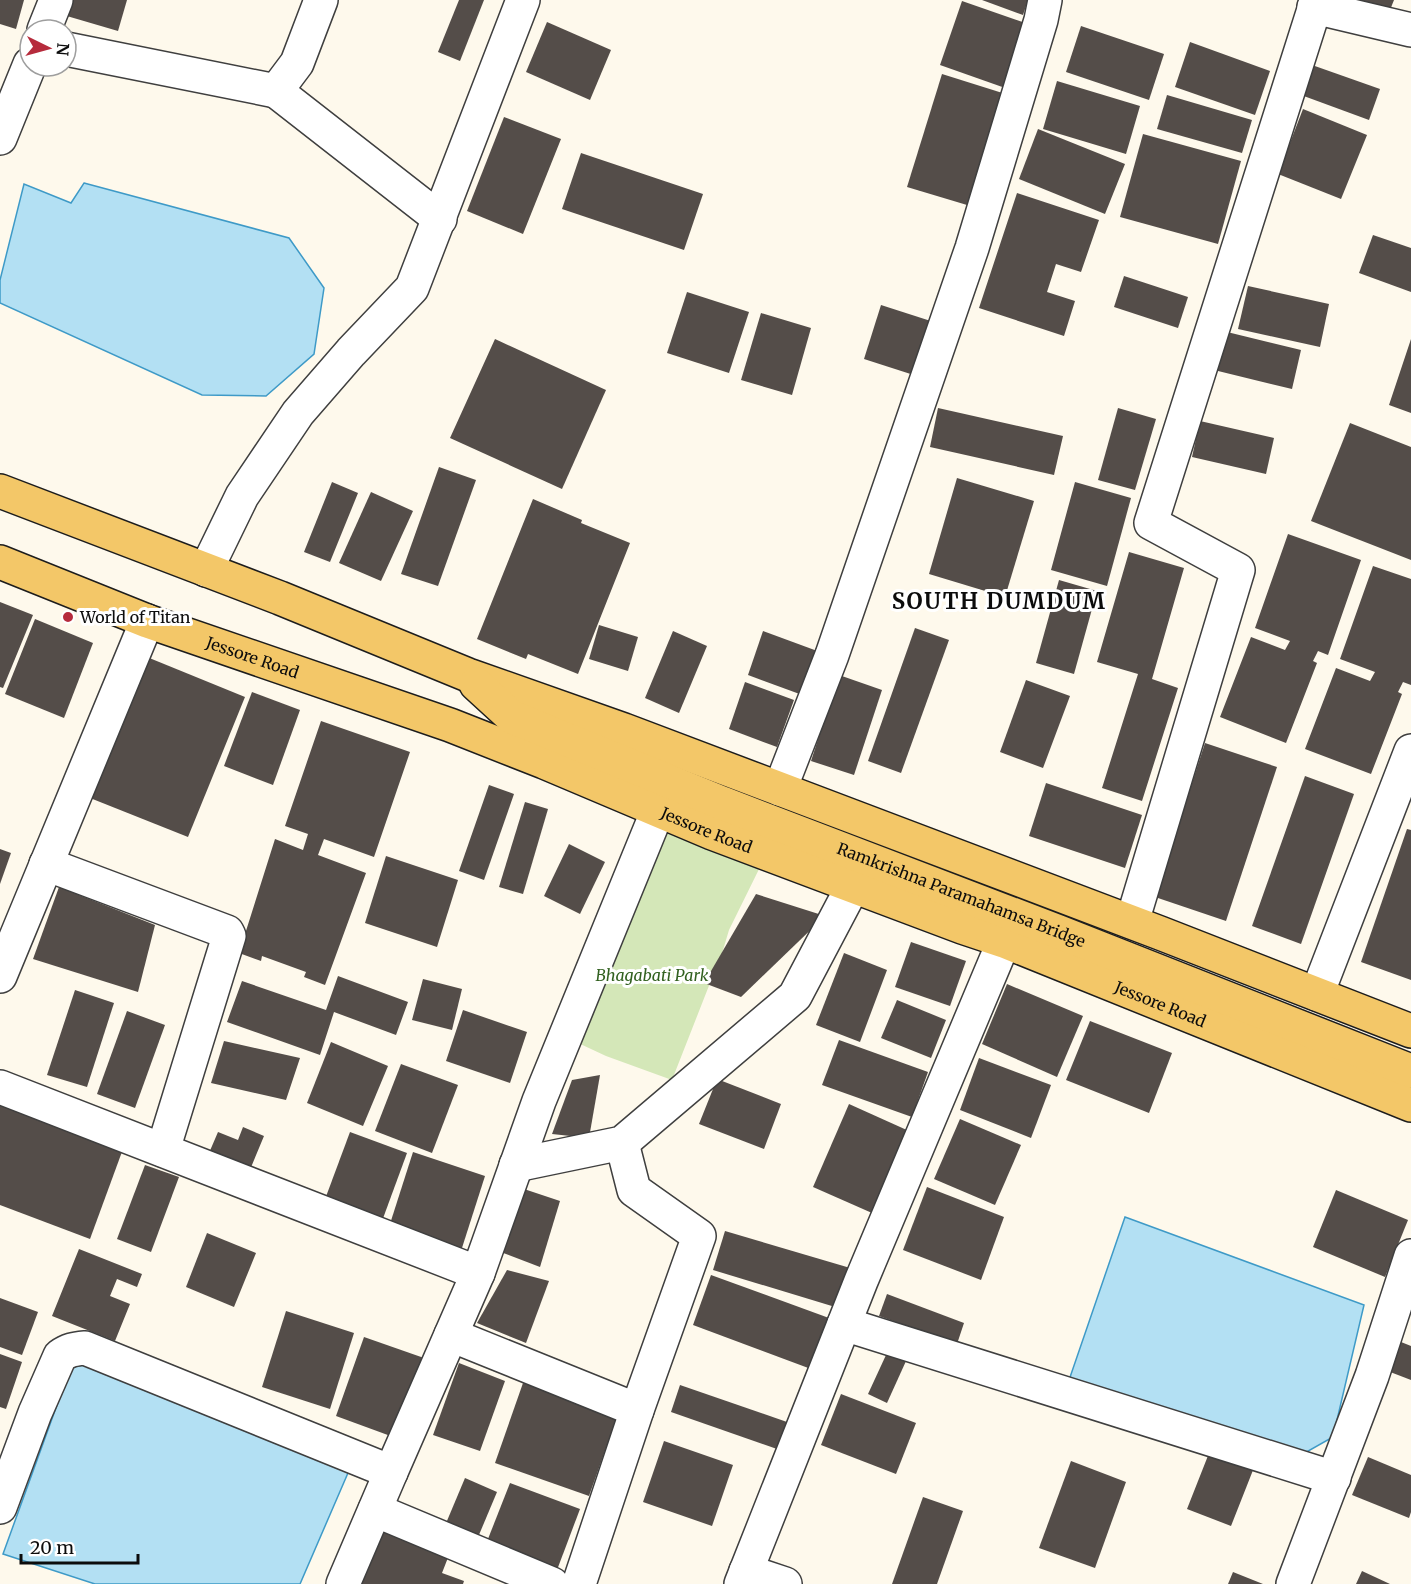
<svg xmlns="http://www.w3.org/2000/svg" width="1411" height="1584" viewBox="0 0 1411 1584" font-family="Merriweather,serif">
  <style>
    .green { fill: #d4e7b8 }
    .water { fill: #b3e0f3; stroke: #3e9ac7; stroke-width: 1.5 }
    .building { fill: #544d49 }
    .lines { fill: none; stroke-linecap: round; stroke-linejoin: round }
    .minor-casing { stroke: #3f3f3f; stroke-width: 36 }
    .major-casing { stroke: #1d1d1d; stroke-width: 36 }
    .minor { stroke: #fff; stroke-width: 33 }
    .major { stroke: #f3c768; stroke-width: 33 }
    .poi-dot { fill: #b62b3c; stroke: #fff; stroke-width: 2 }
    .labels { text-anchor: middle; stroke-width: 6; stroke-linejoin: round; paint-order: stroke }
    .poi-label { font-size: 16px; fill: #0c0c0c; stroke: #fff; text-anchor: start }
    .street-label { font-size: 16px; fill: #0c0c0c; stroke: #fff }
    .park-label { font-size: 16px; font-style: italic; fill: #326120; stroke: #fff }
    .district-label { font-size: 22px; font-weight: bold; letter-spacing: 1.5px; fill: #0c0c0c; stroke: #fff }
  </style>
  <rect width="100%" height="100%" fill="#fef9ec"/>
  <polygon class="green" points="667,814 767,853 729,930 723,950 672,1080 606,1056 576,1042"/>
  <g class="water">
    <polygon points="84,183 289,238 324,288 314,354 266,396 202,395 0,303 0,280 24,184 71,203"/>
    <polygon points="1125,1217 1364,1305 1333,1437 1296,1458 1067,1386"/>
    <polygon points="74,1358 351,1466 300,1584 95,1584 3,1554"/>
  </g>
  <g class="building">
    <polygon points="0,0 24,0 16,29 0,24"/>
    <polygon points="64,0 127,0 118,31 60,14"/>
    <polygon points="459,0 484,0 460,61 438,52"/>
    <polygon points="982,0 1028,0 1023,15"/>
    <polygon points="1352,0 1394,0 1388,15"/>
    <polygon points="962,1 1031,25 1008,89 940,65"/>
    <polygon points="547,22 611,50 590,100 526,72"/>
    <polygon points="1081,26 1164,54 1149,100 1066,72"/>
    <polygon points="1190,42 1270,71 1255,115 1175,87"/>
    <polygon points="1312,65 1380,89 1369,120 1301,95"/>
    <polygon points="942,74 1012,96 977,208 907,187"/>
    <polygon points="1057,81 1140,106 1126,154 1043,129"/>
    <polygon points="1167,95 1252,120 1242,153 1157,129"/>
    <polygon points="1303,109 1367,135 1341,199 1278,174"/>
    <polygon points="504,117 561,139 523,234 467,211"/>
    <polygon points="1038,129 1125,164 1105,214 1019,179"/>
    <polygon points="1143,134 1241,161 1218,244 1120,217"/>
    <polygon points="581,153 703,194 684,250 562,209"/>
    <polygon points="1017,193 1099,220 1081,272 1056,264 1047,292 1075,301 1064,336 979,308"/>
    <polygon points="1373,235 1411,248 1411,292 1359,273"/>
    <polygon points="1124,276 1188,297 1178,328 1114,307"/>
    <polygon points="1248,286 1329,304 1320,347 1238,329"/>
    <polygon points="687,292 749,312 729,373 667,353"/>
    <polygon points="881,305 940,324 923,378 864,359"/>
    <polygon points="761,313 811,328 792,395 741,380"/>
    <polygon points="1223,331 1301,350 1292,389 1214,370"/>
    <polygon points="495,339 606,390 562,489 450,438"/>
    <polygon points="1411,339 1411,413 1389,405"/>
    <polygon points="938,408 1063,436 1054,475 930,447"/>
    <polygon points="1118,408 1156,419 1135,490 1098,480"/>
    <polygon points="1200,421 1274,438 1266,474 1192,457"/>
    <polygon points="1350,423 1411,447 1411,560 1311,521"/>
    <polygon points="439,467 476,480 438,586 401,574"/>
    <polygon points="957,478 1034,501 1005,597 929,574"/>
    <polygon points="332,482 358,493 330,562 304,552"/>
    <polygon points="1075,482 1131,498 1107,586 1051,570"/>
    <polygon points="371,492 413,511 381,581 339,563"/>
    <polygon points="533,499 582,520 581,523 630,543 578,674 528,654 526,659 477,639"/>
    <polygon points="1288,534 1361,560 1328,655 1318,651 1313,661 1317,663 1286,743 1220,717 1251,637 1285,650 1290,641 1255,628"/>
    <polygon points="1129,552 1184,568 1152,679 1178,688 1142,801 1102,788 1138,674 1097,662"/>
    <polygon points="1373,566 1411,579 1411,685 1403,682 1398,692 1402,694 1371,774 1305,749 1336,668 1370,681 1375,672 1340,659"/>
    <polygon points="1059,580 1097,591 1074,674 1036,663"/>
    <polygon points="0,602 33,615 3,688 0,687"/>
    <polygon points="35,619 93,643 64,718 5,694"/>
    <polygon points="599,625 638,637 628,671 589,659"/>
    <polygon points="915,628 949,640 901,773 868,761"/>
    <polygon points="673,631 707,646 679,713 645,698"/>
    <polygon points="763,631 820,652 805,696 748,675"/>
    <polygon points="142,655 245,697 188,837 85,796"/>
    <polygon points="839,675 882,690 854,775 811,761"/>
    <polygon points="1026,680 1070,696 1043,768 1000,752"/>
    <polygon points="745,682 794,700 777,747 729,729"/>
    <polygon points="252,692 300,710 273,785 224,766"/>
    <polygon points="321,721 410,752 374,857 324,839 318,855 366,873 325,985 304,977 306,972 262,956 261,961 239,953 275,839 303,850 308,834 285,826"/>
    <polygon points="1205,743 1277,767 1226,921 1155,897"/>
    <polygon points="1305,776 1354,794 1301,944 1252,926"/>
    <polygon points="1046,783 1142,815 1125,868 1029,836"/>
    <polygon points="489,785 514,794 484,880 459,871"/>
    <polygon points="525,802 548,809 523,894 499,887"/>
    <polygon points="1407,829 1411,830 1411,980 1361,962"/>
    <polygon points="569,844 605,862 580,914 544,896"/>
    <polygon points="0,849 11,853 0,884"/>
    <polygon points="386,856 458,880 437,947 365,923"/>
    <polygon points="59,887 155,925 138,992 33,959"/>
    <polygon points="756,894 825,916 741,997 704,983"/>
    <polygon points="911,942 966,961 950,1006 895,987"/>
    <polygon points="844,953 887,970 860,1042 816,1025"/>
    <polygon points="338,976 408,1002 396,1035 334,1012 320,1055 227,1022 242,981 326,1010"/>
    <polygon points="423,979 462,989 452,1030 412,1020"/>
    <polygon points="1007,984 1083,1016 1057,1077 982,1044"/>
    <polygon points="75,990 114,1003 87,1087 47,1075"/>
    <polygon points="897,1000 946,1020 931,1058 881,1038"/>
    <polygon points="463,1010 527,1032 510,1083 446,1061"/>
    <polygon points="127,1011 165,1025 135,1108 97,1094"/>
    <polygon points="1090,1021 1172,1053 1149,1113 1066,1080"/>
    <polygon points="839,1040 928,1072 912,1117 822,1085"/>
    <polygon points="224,1041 300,1058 286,1100 211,1083"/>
    <polygon points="331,1042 388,1066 363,1126 307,1103"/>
    <polygon points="979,1058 1051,1085 1031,1138 960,1110"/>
    <polygon points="401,1064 458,1085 432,1153 375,1131"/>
    <polygon points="600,1075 589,1138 552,1134 572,1080"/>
    <polygon points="717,1079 781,1104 764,1149 699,1124"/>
    <polygon points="0,1102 123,1149 90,1239 0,1205"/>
    <polygon points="849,1104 909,1131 872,1213 813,1187"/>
    <polygon points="960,1119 1021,1145 995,1205 934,1179"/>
    <polygon points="243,1127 264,1136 247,1177 206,1160 218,1132 238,1140"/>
    <polygon points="350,1132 407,1153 378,1232 321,1210"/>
    <polygon points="413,1152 485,1176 461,1251 389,1227"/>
    <polygon points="145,1165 179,1177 151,1252 117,1239"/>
    <polygon points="927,1187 1004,1217 981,1280 903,1250"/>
    <polygon points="521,1188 560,1201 540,1267 498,1251"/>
    <polygon points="1336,1190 1408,1220 1385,1277 1313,1247"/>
    <polygon points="725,1231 857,1270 845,1310 713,1270"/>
    <polygon points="207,1233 256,1253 234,1307 186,1287"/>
    <polygon points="79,1249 142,1274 137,1287 117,1279 110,1296 130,1304 115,1341 52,1316"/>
    <polygon points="507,1270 549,1281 526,1343 477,1323"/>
    <polygon points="711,1275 829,1318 811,1369 693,1325"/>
    <polygon points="887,1294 964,1323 957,1344 879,1316"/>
    <polygon points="0,1298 38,1312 22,1355 0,1347"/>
    <polygon points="286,1311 354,1333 330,1409 262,1387"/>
    <polygon points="364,1337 424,1358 396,1438 336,1416"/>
    <polygon points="1396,1340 1411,1346 1411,1380 1385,1370"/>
    <polygon points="892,1342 911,1350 887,1403 868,1394"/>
    <polygon points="0,1354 22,1362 6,1409 0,1407"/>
    <polygon points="459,1363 505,1381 480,1451 433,1435"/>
    <polygon points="523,1383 617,1417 589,1496 495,1463"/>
    <polygon points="680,1385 787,1422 777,1449 671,1412"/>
    <polygon points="841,1394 916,1423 896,1474 821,1445"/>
    <polygon points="664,1441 733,1465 712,1526 643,1502"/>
    <polygon points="1213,1443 1257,1460 1231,1526 1187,1509"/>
    <polygon points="1368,1457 1411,1475 1411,1512 1409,1518 1352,1495"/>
    <polygon points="1071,1461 1126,1482 1095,1568 1039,1548"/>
    <polygon points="465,1478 497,1492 476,1542 444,1528"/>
    <polygon points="510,1483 580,1509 557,1570 486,1544"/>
    <polygon points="923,1497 963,1511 937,1584 892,1584"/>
    <polygon points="381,1530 449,1555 442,1573 464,1581 463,1584 360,1584"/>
    <polygon points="1362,1571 1390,1584 1356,1584"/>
    <polygon points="1233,1572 1263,1584 1228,1584"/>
  </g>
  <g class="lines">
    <defs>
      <g id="minor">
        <polyline points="1314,7 1411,30"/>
        <polyline points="44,30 56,0"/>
        <polyline points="66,49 276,91 297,63 321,0"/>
        <polyline points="276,91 440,219"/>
        <polyline points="0,138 30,64"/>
        <polyline points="206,570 242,496 298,413 351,352 412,288 523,0"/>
        <polyline points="780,789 832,655 972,248 1041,20 1045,0"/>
        <polyline points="46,864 227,932 229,936 163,1150"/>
        <polyline points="1132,922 1238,570 1151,523 1317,0"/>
        <polyline points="0,976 147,621"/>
        <polyline points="1317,994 1411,751"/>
        <polyline points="0,1087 478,1273"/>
        <polyline points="516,1165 622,1143 795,996 853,886"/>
        <polyline points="844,1324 1334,1478"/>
        <polyline points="451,1335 637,1410"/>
        <polyline points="391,1472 478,1273 539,1101 658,810"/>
        <path d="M 0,1507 L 35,1413 L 60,1356 C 68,1350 74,1349 85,1348 L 391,1472 L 343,1584"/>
        <polyline points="375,1510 552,1584"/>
        <polyline points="746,1571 785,1584"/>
        <polyline points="579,1584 637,1410 699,1236 634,1190 622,1143"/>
        <polyline points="741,1584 861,1281 1004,941"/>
        <polyline points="1293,1584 1372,1376 1411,1256"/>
      </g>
      <g id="major">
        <polyline points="0,491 280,598 468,675 624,730 801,797 1160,933 1411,1031"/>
        <path id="s1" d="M 0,562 L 147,621 L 450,725 L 544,762 L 712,833 L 962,927 L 1004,941 L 1411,1105"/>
        <path id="s2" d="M 476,684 L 512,717 L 722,803 L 1059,932 L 1411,1071"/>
      </g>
    </defs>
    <use href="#minor" class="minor-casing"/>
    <use href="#major" class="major-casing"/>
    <use href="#minor" class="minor"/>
    <use href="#major" class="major"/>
  </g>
  <circle class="poi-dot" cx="68" cy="617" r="6"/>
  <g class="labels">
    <g class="poi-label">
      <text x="80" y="623">World of Titan</text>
    </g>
    <g class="street-label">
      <text dy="6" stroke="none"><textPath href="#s1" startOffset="270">Jessore Road</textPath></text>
      <text dy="6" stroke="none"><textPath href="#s1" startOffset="756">Jessore Road</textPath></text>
      <text dy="6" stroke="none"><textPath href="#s2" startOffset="532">Ramkrishna Paramahamsa Bridge</textPath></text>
      <text dy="6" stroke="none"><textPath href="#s1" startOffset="1242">Jessore Road</textPath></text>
    </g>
    <g class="park-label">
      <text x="652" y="981">Bhagabati Park</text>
    </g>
    <g class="district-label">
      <text x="999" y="609">SOUTH DUMDUM</text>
    </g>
  </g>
  <g transform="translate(48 48) rotate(95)"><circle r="28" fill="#ffffff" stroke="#9e9e9e" stroke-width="1.5"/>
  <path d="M0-4.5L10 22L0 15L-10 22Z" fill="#b62b3c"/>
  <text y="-9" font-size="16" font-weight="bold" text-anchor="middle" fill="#0c0c0c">N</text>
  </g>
  <path d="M21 1554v9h117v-9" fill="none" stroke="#0c0c0c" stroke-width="3"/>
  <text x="30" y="1554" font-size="18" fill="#0c0c0c" stroke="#ffffff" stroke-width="4.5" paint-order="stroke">20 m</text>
</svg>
